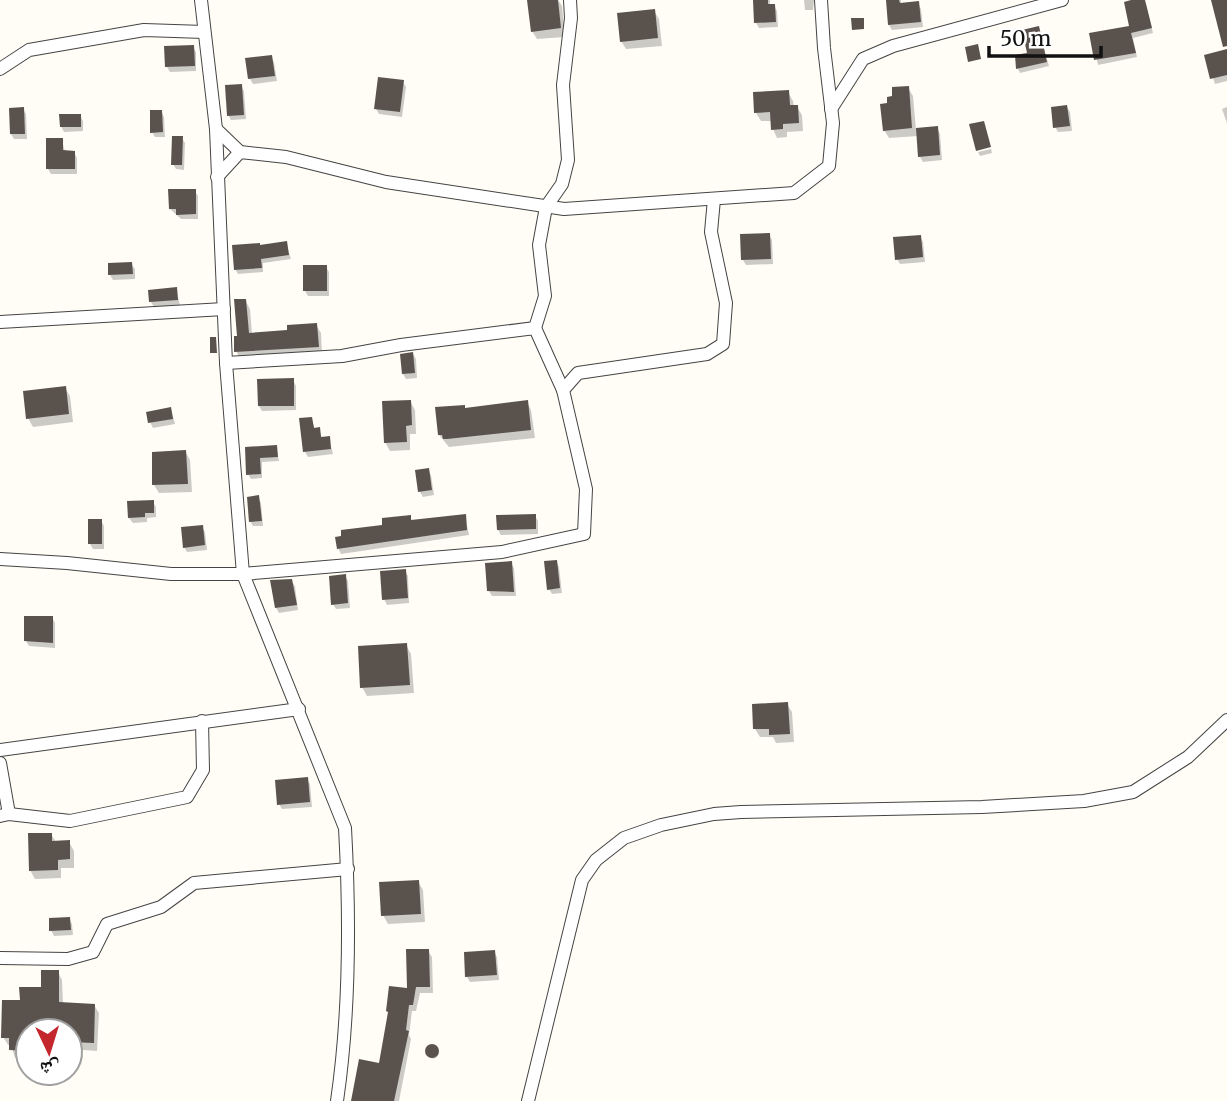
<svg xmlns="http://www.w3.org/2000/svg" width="1227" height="1101" viewBox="0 0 1227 1101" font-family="Merriweather,'Noto Naskh Arabic',serif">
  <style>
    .shadow { fill: #0003 }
    .building { fill: #5a524d }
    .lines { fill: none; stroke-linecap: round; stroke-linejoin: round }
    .street-casing { stroke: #444; stroke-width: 14 }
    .street { stroke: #fff; stroke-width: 12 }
  </style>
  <rect width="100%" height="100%" fill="#fffdf5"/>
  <g class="shadow">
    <polygon points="536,0 558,0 562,6 565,37 537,39 532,31"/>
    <polygon points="755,0 770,0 770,6 774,6 777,11 778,27 759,28 756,23"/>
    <polygon points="804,0 814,0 813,10 805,10"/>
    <polygon points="887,0 901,0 901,5 918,3 921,9 923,27 892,30 889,25"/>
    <polygon points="1139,0 1144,0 1146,4 1153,33 1133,38 1137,57 1098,65 1091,34 1131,27"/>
    <polygon points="654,11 659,19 662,46 626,49 621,41"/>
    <polygon points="1038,28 1049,66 1020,73 1018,69 1029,55"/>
    <polygon points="193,47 196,52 196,71 170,72 167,67"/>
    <polygon points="1227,52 1227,81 1215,84 1206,56"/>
    <polygon points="271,57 274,62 277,81 253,84 250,79"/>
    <polygon points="403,82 406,87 402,117 379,114 376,109"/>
    <polygon points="241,86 244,91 246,119 231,120 228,115"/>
    <polygon points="908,88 913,96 916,130 937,128 940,134 942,160 923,162 920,157 918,136 889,138 884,130 889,105"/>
    <polygon points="788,92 793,101 794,107 797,107 802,115 803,131 787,132 787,137 777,138 773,129 772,121 761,121 756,113"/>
    <polygon points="1067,107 1070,112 1072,131 1058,132 1055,127"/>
    <polygon points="1227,107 1227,123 1222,109"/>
    <polygon points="23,109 26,114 27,139 14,139 11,134"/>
    <polygon points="161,111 164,117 165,137 155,137 152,132"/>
    <polygon points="80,115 83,121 83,131 64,132 61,126"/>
    <polygon points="182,138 185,143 184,170 176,169 173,164"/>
    <polygon points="62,140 65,152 74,152 77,158 77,174 51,174 48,169"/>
    <polygon points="991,149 992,153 980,156 978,152"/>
    <polygon points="195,191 198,196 198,219 181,219 170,209"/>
    <polygon points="769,235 772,240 773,264 746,265 743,260"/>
    <polygon points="920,237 923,242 925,262 900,264 897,259"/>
    <polygon points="286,243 291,259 263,263 263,272 238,274 235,269 259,245"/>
    <polygon points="131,264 135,269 135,279 113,280 110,275"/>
    <polygon points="326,267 329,272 329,296 308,296 305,291"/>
    <polygon points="176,289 180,305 154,307 151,302"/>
    <polygon points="245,300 250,309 252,334 289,332 316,325 321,333 322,355 241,360 236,351"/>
    <polygon points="413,354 416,359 417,378 406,379 403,374"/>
    <polygon points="293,380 296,386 296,410 262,411 259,406"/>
    <polygon points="65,388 70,396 73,422 33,427 28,418"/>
    <polygon points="410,401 415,410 416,434 410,434 410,450 390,451 385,442"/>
    <polygon points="527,402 531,410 535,438 449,447 439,435 466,410"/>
    <polygon points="171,409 175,424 153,428 150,422"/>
    <polygon points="311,419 315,429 319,429 322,438 329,438 333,454 308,457 305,452"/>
    <polygon points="276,447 279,461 262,462 262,478 251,479 248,474 246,449"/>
    <polygon points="185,451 190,460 192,492 159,493 154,485"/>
    <polygon points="428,470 431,475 434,495 423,497 420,492 417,471"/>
    <polygon points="258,497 261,503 263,526 253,526 250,521"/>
    <polygon points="153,502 156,507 156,517 147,518 147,522 133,523 129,518"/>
    <polygon points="465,516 469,535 341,554 338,548 384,526 410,517 413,522"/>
    <polygon points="535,516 538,521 538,534 501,535 498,530"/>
    <polygon points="101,520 104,526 104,549 93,549 90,544"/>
    <polygon points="202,527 205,532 207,550 187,552 184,547"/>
    <polygon points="556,561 559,567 562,593 552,594 549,589"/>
    <polygon points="511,563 514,568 516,596 492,596 489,591"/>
    <polygon points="405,571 408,576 409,603 387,605 384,599"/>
    <polygon points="345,576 348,581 350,608 336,609 333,604"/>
    <polygon points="291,580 295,586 298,610 279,613 276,608"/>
    <polygon points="52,617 55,623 55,648 29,646 26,641"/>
    <polygon points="406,645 411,654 414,693 367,696 362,687"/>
    <polygon points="787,704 792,712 794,742 776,743 773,737 760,737 755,729"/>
    <polygon points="307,779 310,784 312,807 282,809 279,804"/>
    <polygon points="51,834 56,842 69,842 74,851 74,868 61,868 61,878 35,879 30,870"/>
    <polygon points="418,882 423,890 425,922 388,924 383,915"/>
    <polygon points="69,919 72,924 73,935 54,936 51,930"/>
    <polygon points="428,951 432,957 433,993 420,993 416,1011 412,1011 409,1035 411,1039 399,1101 353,1101 380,1065 409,990"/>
    <polygon points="494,952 497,957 499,980 470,982 467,977"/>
    <polygon points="58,972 62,980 63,1004 94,1005 99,1013 97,1051 70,1049 70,1031 28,1031 28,1058 15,1058 11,1045 8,1045 3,1037"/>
    <circle cx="433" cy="1053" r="5.5"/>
  </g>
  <g class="building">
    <polygon points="527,0 558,0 561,28 531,32"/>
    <polygon points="753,0 768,0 768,4 775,4 776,22 754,23"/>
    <polygon points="886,0 899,0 900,3 919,1 921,22 888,25"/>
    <polygon points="1131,0 1145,0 1152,28 1131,33 1136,53 1094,60 1089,33 1129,26 1124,2"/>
    <polygon points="1211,0 1227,0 1227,46 1223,47"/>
    <polygon points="655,9 658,38 620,42 617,13"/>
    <polygon points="851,18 864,18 864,29 852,30"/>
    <polygon points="1039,26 1047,62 1016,69 1015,55 1027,53 1022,30"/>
    <polygon points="978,44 981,59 968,62 965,47"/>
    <polygon points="194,45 195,66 165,67 164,46"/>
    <polygon points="1227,49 1227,75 1210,79 1204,55"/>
    <polygon points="272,55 275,76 248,79 245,58"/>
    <polygon points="378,77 404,80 400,112 374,109"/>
    <polygon points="242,84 244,115 227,116 225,85"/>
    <polygon points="909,86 912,128 883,131 880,104 887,103 887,97 892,96 892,87"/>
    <polygon points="789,90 790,105 798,105 799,123 783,124 783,129 771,130 770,112 754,113 753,92"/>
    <polygon points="1067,105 1070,126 1053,128 1051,107"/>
    <polygon points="24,107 25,134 10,134 9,108"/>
    <polygon points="150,110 162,110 163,132 150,133"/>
    <polygon points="59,114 81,114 81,127 60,127"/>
    <polygon points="984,121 991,147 976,151 969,124"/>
    <polygon points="938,126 940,155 918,157 916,128"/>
    <polygon points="172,136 183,136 182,165 171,165"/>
    <polygon points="46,138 63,138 63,150 75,151 75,169 46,169"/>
    <polygon points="168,189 196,189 196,214 176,215 176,209 169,209"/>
    <polygon points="770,233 771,259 741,260 740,234"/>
    <polygon points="921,235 923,257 895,260 893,237"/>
    <polygon points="287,241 289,255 261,259 262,268 234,270 232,245 260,243 260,245"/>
    <polygon points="132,262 133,274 108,275 108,263"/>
    <rect x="303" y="265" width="24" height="26"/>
    <polygon points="177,287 178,300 149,302 148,290"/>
    <polygon points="234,299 246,299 249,333 287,330 287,325 317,323 319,347 234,352 234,336 237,336"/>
    <polygon points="210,337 216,337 217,353 210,353"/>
    <polygon points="413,352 415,373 402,374 400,354"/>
    <polygon points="294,378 294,406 258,406 257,379"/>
    <polygon points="66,386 69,414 26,419 23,391"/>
    <polygon points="411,400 412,425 406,426 407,442 384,443 382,401"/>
    <polygon points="528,400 531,430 447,439 443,439 442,435 438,435 435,407 465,405 465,408"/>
    <polygon points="171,407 173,419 148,423 146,412"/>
    <polygon points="312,417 314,428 320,427 321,437 330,436 331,449 303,452 299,418"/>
    <polygon points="277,445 278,457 260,458 261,474 246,475 245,447"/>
    <polygon points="186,450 188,484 152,485 152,452"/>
    <polygon points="429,468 432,490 418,492 415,470"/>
    <polygon points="259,495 262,521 249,522 247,497"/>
    <polygon points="154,500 154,513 145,513 145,517 128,518 127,501"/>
    <polygon points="466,514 467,530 337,549 335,537 341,536 341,530 382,525 382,518 411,515 411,520"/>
    <polygon points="536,514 536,529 497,530 496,515"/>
    <rect x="88" y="519" width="14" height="25"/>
    <polygon points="203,525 205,545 183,548 181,527"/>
    <polygon points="557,560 560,588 547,590 544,561"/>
    <polygon points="512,561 514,592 487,591 485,563"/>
    <polygon points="406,569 408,598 382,600 380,571"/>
    <polygon points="346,574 348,603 331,605 329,576"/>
    <polygon points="292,579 297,605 275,608 270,580"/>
    <polygon points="24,616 53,616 53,643 24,641"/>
    <polygon points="407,643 410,685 360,688 358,646"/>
    <polygon points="788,702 790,734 769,735 769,729 753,729 752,704"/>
    <polygon points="308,777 310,802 277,805 275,780"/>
    <polygon points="28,833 52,833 52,841 70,840 70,859 58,860 58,870 29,871"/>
    <polygon points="419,880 421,914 381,916 379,882"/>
    <polygon points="70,917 71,930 49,931 49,918"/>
    <polygon points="406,949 429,949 430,987 416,987 413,1005 409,1005 406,1030 409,1031 394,1101 351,1101 359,1059 379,1063 388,1012 386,1011 389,986 407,988"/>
    <polygon points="495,950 497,975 465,977 464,952"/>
    <polygon points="41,970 59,970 59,1002 95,1004 94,1043 70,1042 70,1031 28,1031 28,1051 9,1050 9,1038 1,1038 2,1000 20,1000 19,987 41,987"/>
    <circle cx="432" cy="1051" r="7"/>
  </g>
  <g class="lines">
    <defs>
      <g id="street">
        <path d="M 201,0 L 216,129 L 226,363 L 243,574 L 345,828 C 350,918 350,1012 337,1101"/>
        <polyline points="0,69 29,50 144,30 204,32"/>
        <polyline points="831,109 863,59 893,46 1062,0"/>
        <polyline points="216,129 240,152"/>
        <polyline points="217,177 240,152 286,157 386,182 564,209 794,193 829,166 833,123 824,48 821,0"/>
        <polyline points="0,322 224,309"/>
        <polyline points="535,328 545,296 539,245 546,207 562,184 568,160 563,85 571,18 570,0"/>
        <polyline points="226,363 342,356 401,345 535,328 563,390"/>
        <polyline points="0,559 67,563 171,574 243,574 502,552 584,534 586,489 563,390 578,373 707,354 723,344 726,303 711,232 714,199"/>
        <polyline points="0,750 299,709"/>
        <polyline points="0,763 9,814"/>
        <polyline points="0,816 9,814 70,821 187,797 203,770 202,721"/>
        <polyline points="0,958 68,959 93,952 107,924 161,907 194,883 348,869"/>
        <polyline points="528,1101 582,880 596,860 624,838 661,825 714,814 741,812 982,807 1084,801 1133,792 1188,757 1227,720"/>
      </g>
    </defs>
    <use href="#street" class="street-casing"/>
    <use href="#street" class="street"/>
  </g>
  <g transform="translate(49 1052) rotate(176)"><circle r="33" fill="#ffffff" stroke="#a0a0a0" stroke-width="2"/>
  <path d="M0-5L12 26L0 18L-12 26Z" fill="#c4262e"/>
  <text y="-10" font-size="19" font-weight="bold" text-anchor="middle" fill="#111111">ش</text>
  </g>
  <path d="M989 46v10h112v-10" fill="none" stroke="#111111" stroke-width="3.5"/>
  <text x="1000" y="46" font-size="21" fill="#111111" stroke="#ffffff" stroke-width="5" paint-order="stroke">50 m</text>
</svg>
